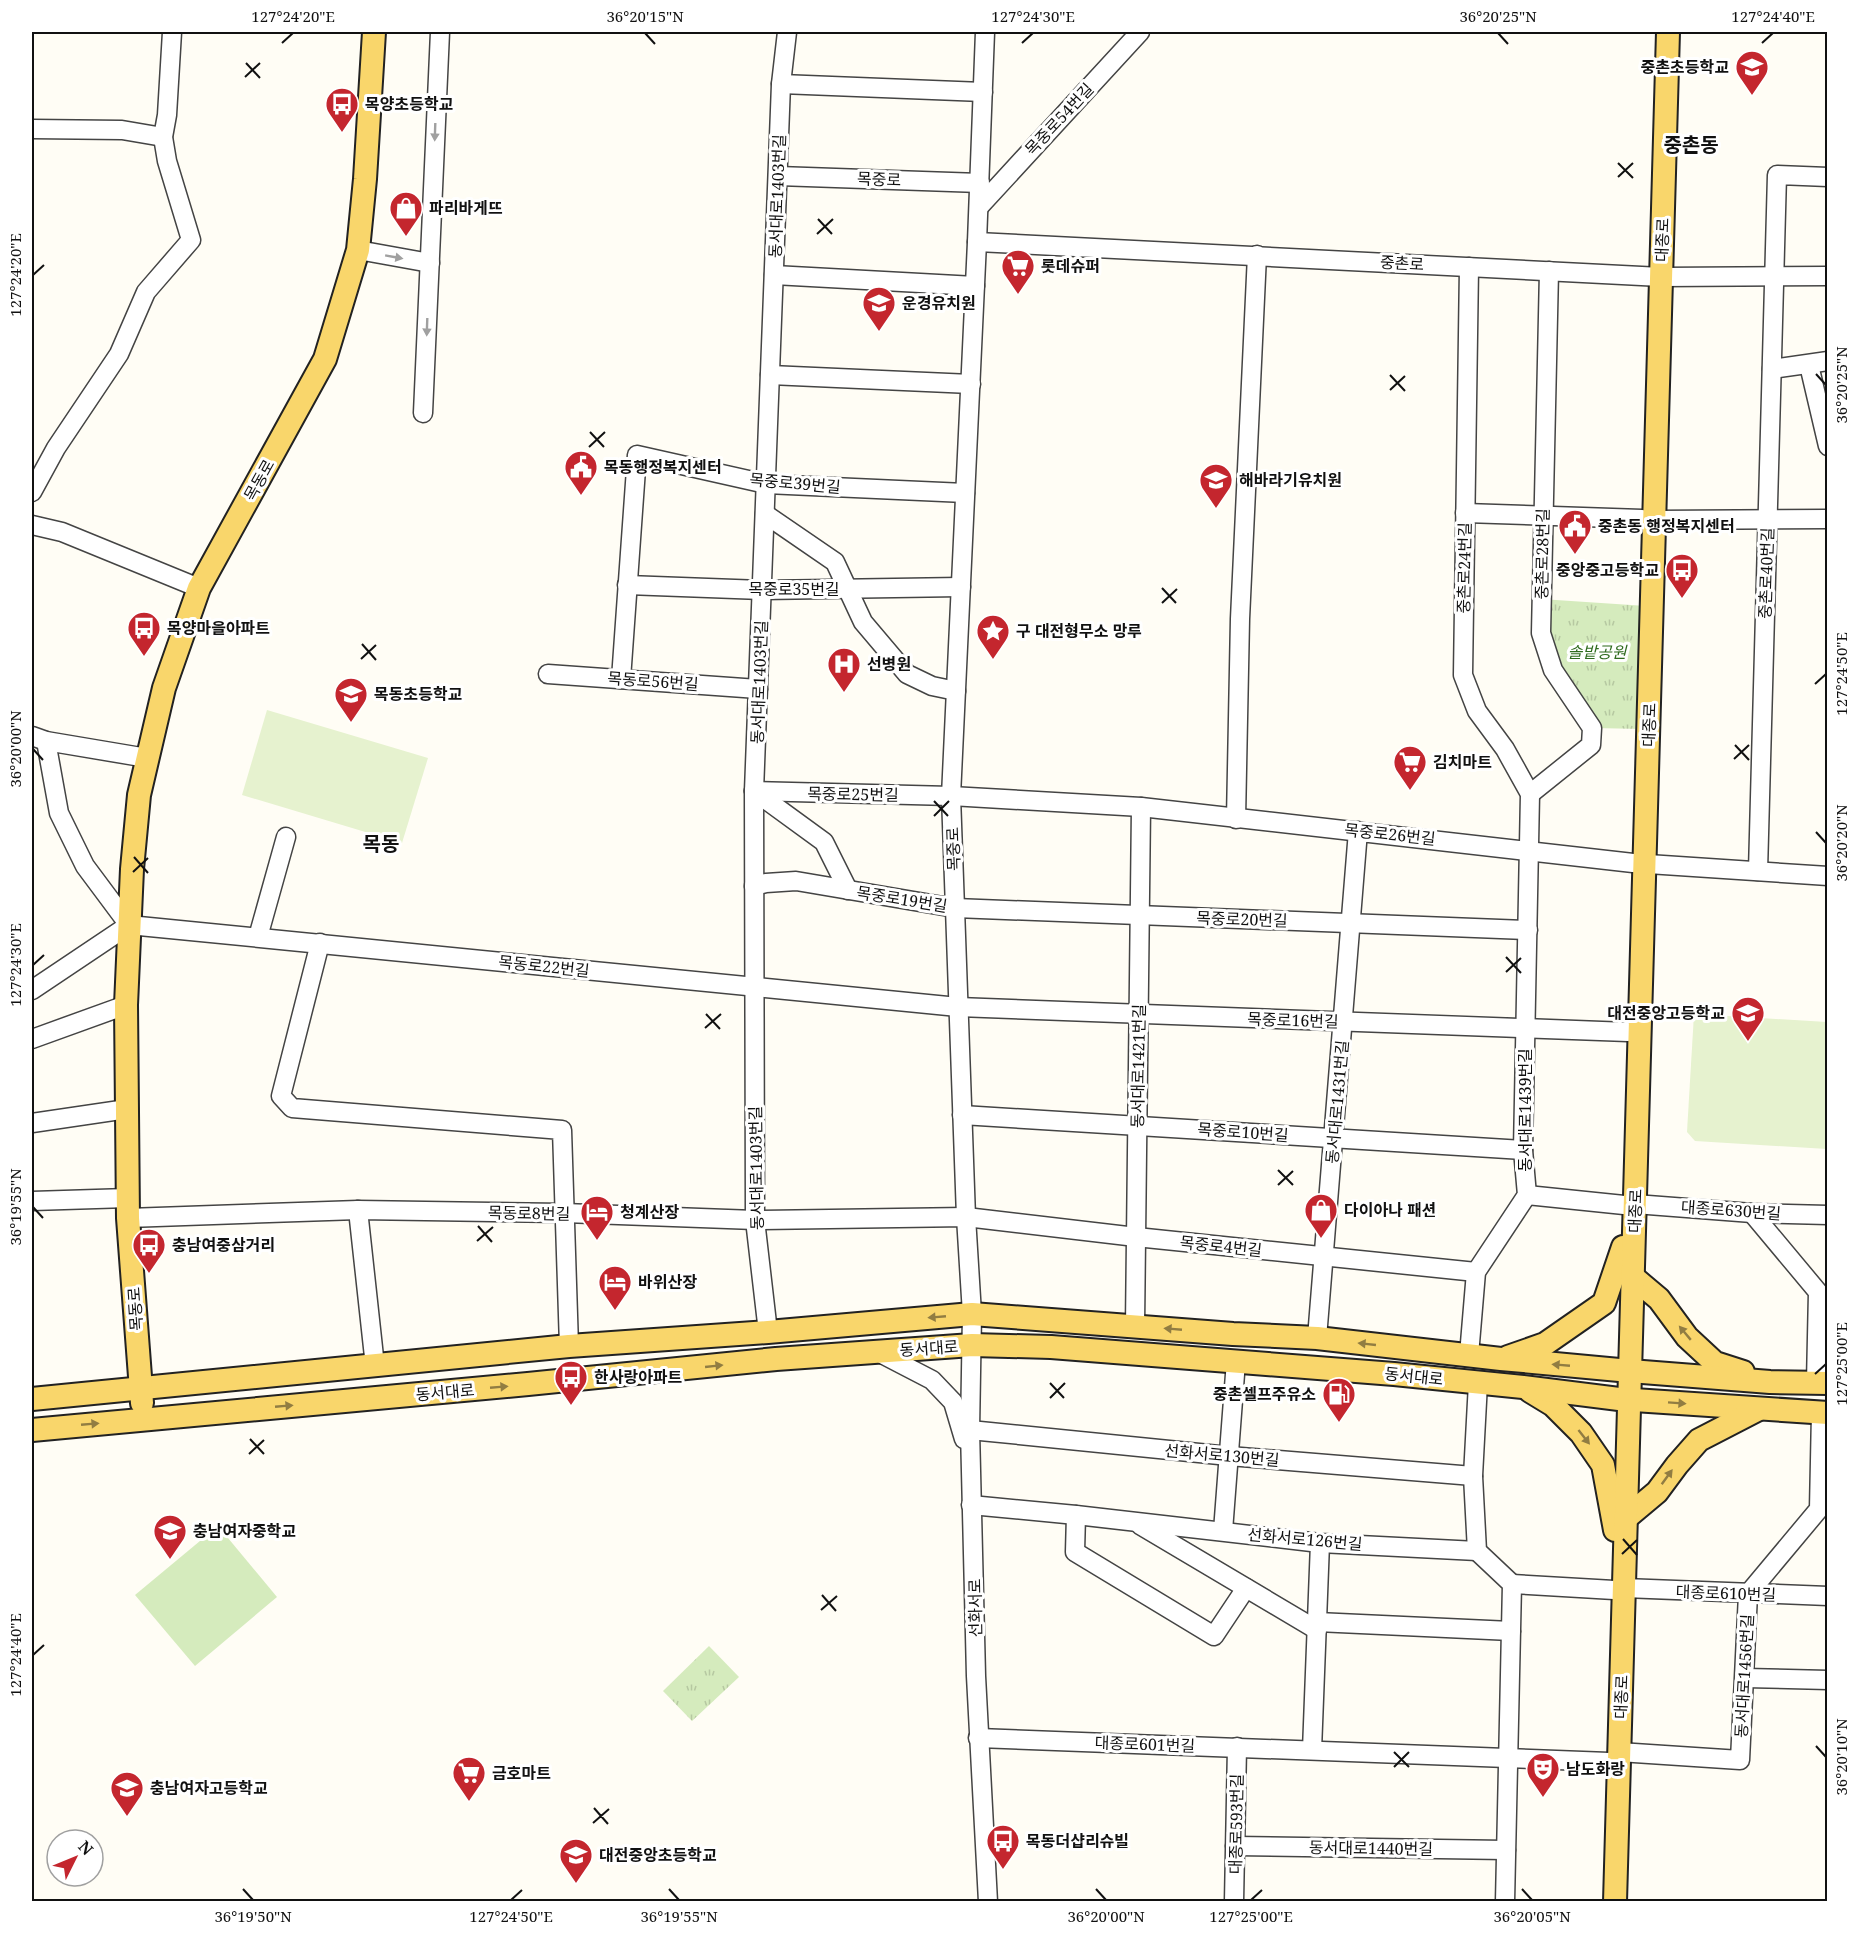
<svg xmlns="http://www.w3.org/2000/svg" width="1859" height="1933" viewBox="0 0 1859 1933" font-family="'Noto Serif','Noto Sans KR',serif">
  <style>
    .grass { fill: url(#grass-tufts) }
    .garden { fill: #d5ebbd }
    .pitch { fill: #e6f2cf }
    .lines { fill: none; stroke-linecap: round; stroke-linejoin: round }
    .minor-casing { stroke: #444; stroke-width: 21 }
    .major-casing { stroke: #222; stroke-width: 26 }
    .minor { stroke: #fff; stroke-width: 18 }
    .major { stroke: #f9d66b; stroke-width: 22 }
    .oneway { fill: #a0a0a0 }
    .oneway2 { fill: #917d42 }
    .ticks { fill: none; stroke: #111; stroke-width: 2 }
    .labels { text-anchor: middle; stroke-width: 6; stroke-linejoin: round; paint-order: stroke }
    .poi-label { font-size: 16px; font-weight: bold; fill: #111; stroke: #fff; text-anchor: start }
    .street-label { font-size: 16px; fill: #111; stroke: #fff }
    .park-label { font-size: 16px; font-style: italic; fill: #2f6b1f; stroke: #fff }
    .quarter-label { font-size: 20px; font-weight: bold; fill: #111; stroke: #fff }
    .neatline { fill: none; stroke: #111; stroke-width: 2 }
    .ticks-label { font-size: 15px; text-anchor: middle; fill: #111 }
  </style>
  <defs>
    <pattern id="grass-tufts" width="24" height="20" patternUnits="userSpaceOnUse" patternTransform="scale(1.5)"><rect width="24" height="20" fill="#d5ebbd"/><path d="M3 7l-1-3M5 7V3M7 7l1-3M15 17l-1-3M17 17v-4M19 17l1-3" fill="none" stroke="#b6c8a1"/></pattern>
  </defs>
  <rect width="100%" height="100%" fill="#fffdf5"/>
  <g class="grass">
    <polygon points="1541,599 1646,606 1643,729 1592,728 1553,670"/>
    <polygon points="709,1646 739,1677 692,1721 663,1691"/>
  </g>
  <polygon class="garden" points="218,1526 277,1597 195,1666 135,1595"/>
  <g class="pitch">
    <polygon points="267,710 428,758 402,843 242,795"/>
    <polygon points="1694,1014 1827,1022 1827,1149 1695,1141 1687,1132"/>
  </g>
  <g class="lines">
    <defs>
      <g id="minor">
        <polyline points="985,32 977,242 951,796 966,1217 972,1314 970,1430 976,1676 988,1902"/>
        <polyline points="781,84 983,92"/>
        <polyline points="32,129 122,130 163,137"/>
        <polyline points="778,176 980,183"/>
        <polyline points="979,207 1140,32"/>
        <polyline points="977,242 1661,277 1828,276"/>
        <polyline points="358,250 430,263"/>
        <polyline points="1469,267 1463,675 1477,711 1505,749 1530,794 1523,1150 1527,1195 1476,1272 1469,1355"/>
        <polyline points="774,275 975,286"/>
        <polyline points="1809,365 1828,446"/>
        <polyline points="1772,369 1828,361"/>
        <polyline points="770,375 971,384"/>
        <polyline points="423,413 440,32"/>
        <polyline points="32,492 56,448 119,354 146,292 191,240 167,161 163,137 167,115 172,32"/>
        <polyline points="1465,513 1642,519"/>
        <polyline points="765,514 835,562 863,622 907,674 932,686 956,691"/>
        <polyline points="1654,520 1828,519"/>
        <polyline points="32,525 62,532 199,588"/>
        <polyline points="627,585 762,590 961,587"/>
        <polyline points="548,674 758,689"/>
        <polyline points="621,679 637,455 766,484 965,493"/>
        <polyline points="32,736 46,741 147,758"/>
        <polyline points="46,741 59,813 85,866 129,925"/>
        <polyline points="754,791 951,796 1141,807 1633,863 1828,876"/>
        <polyline points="754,791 824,842 848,890"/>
        <polyline points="1530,794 1591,745 1592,728 1553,670 1541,633 1549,271"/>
        <polyline points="1236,819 1240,619 1257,255"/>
        <polyline points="1758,871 1777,175 1828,177"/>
        <polyline points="754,886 766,883 796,881 955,908 1528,930"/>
        <polyline points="129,925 958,1007 1628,1032"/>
        <polyline points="258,937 286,837"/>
        <polyline points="320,943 281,1096 292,1108 562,1130 569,1346"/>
        <polyline points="32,990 129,925"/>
        <polyline points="32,1039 126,1005"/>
        <polyline points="962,1115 1523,1150"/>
        <polyline points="32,1123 127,1109"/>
        <polyline points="1527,1195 1624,1205"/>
        <polyline points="32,1201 128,1198"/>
        <polyline points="1635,1204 1752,1213 1828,1215"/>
        <polyline points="358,1210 375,1366"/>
        <polyline points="1752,1213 1818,1292 1816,1382"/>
        <polyline points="128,1218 358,1210 564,1213 755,1220 966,1217 1136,1237 1476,1272"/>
        <polyline points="1135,1326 1141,807"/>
        <polyline points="768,1332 755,1220 754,791 781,84 787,32"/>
        <polyline points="1317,1338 1358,831"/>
        <polyline points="878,1352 932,1380 953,1402 964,1439"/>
        <polyline points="1478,1383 1473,1476 1477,1551 1512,1584 1505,1902"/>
        <polyline points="970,1430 1229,1456 1473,1476"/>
        <polyline points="971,1505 1076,1515 1320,1543 1477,1551"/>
        <polyline points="1076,1515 1075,1552 1214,1636 1246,1588"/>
        <polyline points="1140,1525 1317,1630"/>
        <polyline points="1223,1531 1236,1361"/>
        <polyline points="1512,1584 1614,1590"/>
        <polyline points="1624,1588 1828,1596"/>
        <polyline points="1317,1622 1511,1631"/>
        <polyline points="1745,1678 1828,1680"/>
        <polyline points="978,1738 1609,1762"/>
        <polyline points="1312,1750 1320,1543"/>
        <polyline points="1619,1752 1740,1760 1748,1594 1819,1509 1821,1413"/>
        <polyline points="1235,1846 1506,1850"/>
        <polyline points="1234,1902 1237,1747"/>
      </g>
      <g id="major">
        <polyline points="1633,1277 1659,1299 1687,1337 1715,1363 1743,1372"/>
        <polyline points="1508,1357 1545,1344 1604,1303 1623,1247"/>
        <polyline points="1530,1391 1553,1405 1581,1433 1603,1465 1615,1530"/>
        <polyline points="32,1399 569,1346 768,1332 972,1314 1233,1334 1317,1338 1501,1359 1630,1371 1770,1382 1828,1383"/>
        <polyline points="142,1403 128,1218 126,1005 132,869 139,795 164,688 199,588 325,359 358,250 365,179 374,32"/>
        <polyline points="32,1430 528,1384 776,1359 972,1345 1051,1347 1394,1374 1523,1387 1619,1399 1828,1413"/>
        <polyline points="1626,1518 1657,1492 1677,1465 1699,1440 1759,1409"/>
        <polyline points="1615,1902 1668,32"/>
      </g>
    </defs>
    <use href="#minor" class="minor-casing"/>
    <use href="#major" class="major-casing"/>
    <use href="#minor" class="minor"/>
    <use href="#major" class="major"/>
  </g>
  <defs><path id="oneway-solid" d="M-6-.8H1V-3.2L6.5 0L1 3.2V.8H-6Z" transform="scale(1.5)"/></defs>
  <g class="oneway">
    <use href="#oneway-solid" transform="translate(435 132) rotate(92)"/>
    <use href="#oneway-solid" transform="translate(394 257) rotate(10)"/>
    <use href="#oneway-solid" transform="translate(427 327) rotate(92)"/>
  </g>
  <g class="oneway2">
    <use href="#oneway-solid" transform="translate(937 1317) rotate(175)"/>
    <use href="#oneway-solid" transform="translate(1173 1329) rotate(-175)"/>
    <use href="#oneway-solid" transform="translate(1685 1333) rotate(-130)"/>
    <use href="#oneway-solid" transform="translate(1367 1344) rotate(-174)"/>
    <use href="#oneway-solid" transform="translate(1561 1365) rotate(-175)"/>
    <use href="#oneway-solid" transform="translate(714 1366) rotate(-6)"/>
    <use href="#oneway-solid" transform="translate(499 1387) rotate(-5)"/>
    <use href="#oneway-solid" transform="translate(1677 1403) rotate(4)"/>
    <use href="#oneway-solid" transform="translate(284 1406) rotate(-5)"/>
    <use href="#oneway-solid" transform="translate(90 1424) rotate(-5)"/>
    <use href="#oneway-solid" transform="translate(1584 1437) rotate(52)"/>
    <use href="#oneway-solid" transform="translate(1667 1477) rotate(-54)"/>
  </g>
  <path class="ticks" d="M 645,33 L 655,44M 1498,33 L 1508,44M 282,43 L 293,33M 1022,43 L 1033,33M 1762,43 L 1773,33M 246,63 L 260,78M 245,77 L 260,63M 1618,163 L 1633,178M 1618,177 L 1633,163M 818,219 L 832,234M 817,234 L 833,219M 33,275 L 44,265M 1816,374 L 1826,385M 1390,375 L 1405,391M 1390,390 L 1405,376M 590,432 L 604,447M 589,447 L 605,432M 1162,588 L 1176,603M 1162,603 L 1177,589M 362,644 L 376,660M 361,659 L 376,645M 1815,684 L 1826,674M 1735,745 L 1749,760M 33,749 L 43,760M 1734,759 L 1749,745M 934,801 L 948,816M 934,816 L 949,801M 1816,832 L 1826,843M 134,857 L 148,873M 133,872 L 148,858M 1506,957 L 1521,973M 33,965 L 44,955M 1506,972 L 1521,958M 706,1014 L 720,1029M 705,1028 L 721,1014M 1278,1170 L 1293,1185M 1278,1185 L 1293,1171M 33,1207 L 43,1218M 478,1226 L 492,1242M 477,1241 L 493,1227M 1815,1374 L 1826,1364M 1050,1383 L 1064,1398M 1050,1398 L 1065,1383M 250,1439 L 264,1454M 249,1454 L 264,1440M 1623,1539 L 1637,1555M 1622,1554 L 1637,1540M 822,1595 L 836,1611M 821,1610 L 837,1596M 33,1655 L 44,1645M 1816,1746 L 1826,1757M 1394,1752 L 1409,1767M 1394,1767 L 1409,1752M 594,1808 L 608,1824M 593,1823 L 609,1809M 243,1889 L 253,1900M 669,1889 L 679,1900M 1096,1889 L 1106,1900M 1522,1889 L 1532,1900M 511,1900 L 522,1890M 1251,1900 L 1262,1890"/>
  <defs>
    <symbol id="school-pin" viewBox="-11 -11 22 30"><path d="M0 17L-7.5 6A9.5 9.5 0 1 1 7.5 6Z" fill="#c4262e" stroke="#fff"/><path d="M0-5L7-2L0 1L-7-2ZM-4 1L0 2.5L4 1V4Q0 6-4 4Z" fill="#fff"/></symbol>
    <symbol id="bus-pin" viewBox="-11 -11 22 30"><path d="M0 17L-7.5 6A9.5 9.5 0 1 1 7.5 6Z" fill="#c4262e" stroke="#fff"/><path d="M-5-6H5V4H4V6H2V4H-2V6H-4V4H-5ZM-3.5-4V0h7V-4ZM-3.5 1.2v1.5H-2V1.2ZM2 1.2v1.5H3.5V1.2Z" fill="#fff"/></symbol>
    <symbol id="shop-pin" viewBox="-11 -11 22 30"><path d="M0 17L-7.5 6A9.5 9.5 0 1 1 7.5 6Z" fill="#c4262e" stroke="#fff"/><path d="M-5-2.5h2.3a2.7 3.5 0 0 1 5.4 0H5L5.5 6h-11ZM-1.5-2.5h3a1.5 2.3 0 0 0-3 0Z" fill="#fff"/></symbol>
    <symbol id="supermarket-pin" viewBox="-11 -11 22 30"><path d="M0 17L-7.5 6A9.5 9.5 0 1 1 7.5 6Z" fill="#c4262e" stroke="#fff"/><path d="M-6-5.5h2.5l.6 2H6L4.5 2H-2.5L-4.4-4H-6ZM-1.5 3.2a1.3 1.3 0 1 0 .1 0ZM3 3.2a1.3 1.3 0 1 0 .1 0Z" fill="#fff"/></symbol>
    <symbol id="civic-pin" viewBox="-11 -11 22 30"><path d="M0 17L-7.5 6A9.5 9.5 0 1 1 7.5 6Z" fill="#c4262e" stroke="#fff"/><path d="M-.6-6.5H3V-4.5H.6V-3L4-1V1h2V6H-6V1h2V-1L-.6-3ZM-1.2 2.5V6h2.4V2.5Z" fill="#fff"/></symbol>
    <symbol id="sight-pin" viewBox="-11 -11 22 30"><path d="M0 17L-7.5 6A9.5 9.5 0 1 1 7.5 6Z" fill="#c4262e" stroke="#fff"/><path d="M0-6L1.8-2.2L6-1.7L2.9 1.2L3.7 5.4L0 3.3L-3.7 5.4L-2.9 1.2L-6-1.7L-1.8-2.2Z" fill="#fff"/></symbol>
    <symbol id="hospital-pin" viewBox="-11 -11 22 30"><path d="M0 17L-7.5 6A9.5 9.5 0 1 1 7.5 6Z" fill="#c4262e" stroke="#fff"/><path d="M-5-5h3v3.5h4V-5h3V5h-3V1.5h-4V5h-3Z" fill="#fff"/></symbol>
    <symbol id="hotel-pin" viewBox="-11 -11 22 30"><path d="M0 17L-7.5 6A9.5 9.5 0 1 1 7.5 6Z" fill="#c4262e" stroke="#fff"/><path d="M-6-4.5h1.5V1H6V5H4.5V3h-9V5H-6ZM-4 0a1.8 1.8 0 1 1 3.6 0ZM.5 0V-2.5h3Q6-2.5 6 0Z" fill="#fff"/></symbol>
    <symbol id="fuel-pin" viewBox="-11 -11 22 30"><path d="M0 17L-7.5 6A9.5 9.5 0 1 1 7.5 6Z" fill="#c4262e" stroke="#fff"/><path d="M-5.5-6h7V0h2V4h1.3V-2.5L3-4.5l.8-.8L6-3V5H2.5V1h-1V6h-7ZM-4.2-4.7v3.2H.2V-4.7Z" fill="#fff"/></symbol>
    <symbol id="theatre-pin" viewBox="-11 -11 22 30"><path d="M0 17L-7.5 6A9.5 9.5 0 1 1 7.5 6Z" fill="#c4262e" stroke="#fff"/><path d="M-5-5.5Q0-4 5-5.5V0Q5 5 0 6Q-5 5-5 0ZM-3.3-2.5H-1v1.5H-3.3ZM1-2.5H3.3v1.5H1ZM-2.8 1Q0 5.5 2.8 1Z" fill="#fff"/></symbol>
  </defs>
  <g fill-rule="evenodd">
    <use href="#school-pin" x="1733" y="48" width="38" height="52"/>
    <use href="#bus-pin" x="323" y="85" width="38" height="52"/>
    <use href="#shop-pin" x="387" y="189" width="38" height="52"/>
    <use href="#supermarket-pin" x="999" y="247" width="38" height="52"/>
    <use href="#school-pin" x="860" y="284" width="38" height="52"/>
    <use href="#civic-pin" x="562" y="448" width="38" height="52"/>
    <use href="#school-pin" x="1197" y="461" width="38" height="52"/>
    <use href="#civic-pin" x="1556" y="507" width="38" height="52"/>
    <use href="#bus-pin" x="1663" y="551" width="38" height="52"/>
    <use href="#bus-pin" x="125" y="609" width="38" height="52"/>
    <use href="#sight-pin" x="974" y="612" width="38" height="52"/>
    <use href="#hospital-pin" x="825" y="645" width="38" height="52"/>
    <use href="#school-pin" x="332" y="675" width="38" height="52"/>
    <use href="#supermarket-pin" x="1391" y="743" width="38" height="52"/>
    <use href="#school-pin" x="1729" y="994" width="38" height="52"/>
    <use href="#shop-pin" x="1302" y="1191" width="38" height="52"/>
    <use href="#hotel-pin" x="578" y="1193" width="38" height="52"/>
    <use href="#bus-pin" x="130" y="1226" width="38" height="52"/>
    <use href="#hotel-pin" x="596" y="1263" width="38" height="52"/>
    <use href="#bus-pin" x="552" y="1358" width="38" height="52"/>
    <use href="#fuel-pin" x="1320" y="1375" width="38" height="52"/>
    <use href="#school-pin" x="151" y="1512" width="38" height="52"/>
    <use href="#theatre-pin" x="1524" y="1750" width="38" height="52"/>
    <use href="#supermarket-pin" x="450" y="1754" width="38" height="52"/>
    <use href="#school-pin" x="108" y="1769" width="38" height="52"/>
    <use href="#bus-pin" x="984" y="1822" width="38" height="52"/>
    <use href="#school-pin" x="557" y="1836" width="38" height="52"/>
  </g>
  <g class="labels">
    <g class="poi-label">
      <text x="1729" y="73" text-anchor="end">중촌초등학교</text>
      <text x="365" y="110">목양초등학교</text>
      <text x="429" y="214">파리바게뜨</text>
      <text x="1041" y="272">롯데슈퍼</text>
      <text x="902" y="309">운경유치원</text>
      <text x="604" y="473">목동행정복지센터</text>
      <text x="1239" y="486">해바라기유치원</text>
      <text x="1598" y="532">중촌동 행정복지센터</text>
      <text x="1659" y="576" text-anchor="end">중앙중고등학교</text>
      <text x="167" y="634">목양마을아파트</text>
      <text x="1016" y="637">구 대전형무소 망루</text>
      <text x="867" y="670">선병원</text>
      <text x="374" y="700">목동초등학교</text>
      <text x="1433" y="768">김치마트</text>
      <text x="1725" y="1019" text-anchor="end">대전중앙고등학교</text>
      <text x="1344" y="1216">다이아나 패션</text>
      <text x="620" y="1218">청계산장</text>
      <text x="172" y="1251">충남여중삼거리</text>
      <text x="638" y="1288">바위산장</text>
      <text x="594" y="1383">한사랑아파트</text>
      <text x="1316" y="1400" text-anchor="end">중촌셀프주유소</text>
      <text x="193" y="1537">충남여자중학교</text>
      <text x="1566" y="1775">남도화랑</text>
      <text x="492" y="1779">금호마트</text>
      <text x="150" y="1794">충남여자고등학교</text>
      <text x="1026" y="1847">목동더샵리슈빌</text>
      <text x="599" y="1861">대전중앙초등학교</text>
    </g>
    <g class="street-label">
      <text transform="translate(1059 119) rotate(-47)" y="6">목중로54번길</text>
      <text transform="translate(879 179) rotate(2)" y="6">목중로</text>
      <text transform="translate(777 196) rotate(-88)" y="6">동서대로1403번길</text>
      <text transform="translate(1662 240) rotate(-88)" y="6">대종로</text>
      <text transform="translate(1402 263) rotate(3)" y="6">중촌로</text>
      <text transform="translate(259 480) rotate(-61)" y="6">목동로</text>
      <text transform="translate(795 483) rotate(5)" y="6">목중로39번길</text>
      <text transform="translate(1542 554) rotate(-89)" y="6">중촌로28번길</text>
      <text transform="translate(1464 568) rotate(-89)" y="6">중촌로24번길</text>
      <text transform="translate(1766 573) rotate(-88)" y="6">중촌로40번길</text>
      <text x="794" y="595">목중로35번길</text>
      <text transform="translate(653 681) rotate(4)" y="6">목동로56번길</text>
      <text transform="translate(759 682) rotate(-88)" y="6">동서대로1403번길</text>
      <text transform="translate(1649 725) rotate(-88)" y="6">대종로</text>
      <text transform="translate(853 794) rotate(1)" y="6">목중로25번길</text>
      <text transform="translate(1390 834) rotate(6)" y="6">목중로26번길</text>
      <text transform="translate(953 849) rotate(-92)" y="6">목중로</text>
      <text transform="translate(902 899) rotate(9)" y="6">목중로19번길</text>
      <text transform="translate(1242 919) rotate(2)" y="6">목중로20번길</text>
      <text transform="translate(544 966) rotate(6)" y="6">목동로22번길</text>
      <text transform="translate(1293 1020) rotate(2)" y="6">목중로16번길</text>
      <text transform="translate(1138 1066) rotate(-89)" y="6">동서대로1421번길</text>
      <text transform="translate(1337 1102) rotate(-85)" y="6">동서대로1431번길</text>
      <text transform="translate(1525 1110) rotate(-90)" y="6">동서대로1439번길</text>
      <text transform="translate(1243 1132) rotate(4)" y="6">목중로10번길</text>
      <text transform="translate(756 1168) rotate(-91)" y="6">동서대로1403번길</text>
      <text transform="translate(1731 1210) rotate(4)" y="6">대종로630번길</text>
      <text transform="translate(1635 1211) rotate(-88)" y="6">대종로</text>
      <text transform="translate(529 1213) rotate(1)" y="6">목동로8번길</text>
      <text transform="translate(1221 1246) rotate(6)" y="6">목중로4번길</text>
      <text transform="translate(135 1309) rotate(-94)" y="6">목동로</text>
      <text transform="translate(929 1348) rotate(-4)" y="6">동서대로</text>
      <text transform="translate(1414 1376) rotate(6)" y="6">동서대로</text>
      <text transform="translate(445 1392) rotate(-5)" y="6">동서대로</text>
      <text transform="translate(1222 1455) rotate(5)" y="6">선화서로130번길</text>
      <text transform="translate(1305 1539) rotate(5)" y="6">선화서로126번길</text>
      <text transform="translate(1726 1593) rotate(2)" y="6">대종로610번길</text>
      <text transform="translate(975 1608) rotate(-91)" y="6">선화서로</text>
      <text transform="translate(1744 1676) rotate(-87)" y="6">동서대로1456번길</text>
      <text transform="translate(1621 1697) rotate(-88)" y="6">대종로</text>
      <text transform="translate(1145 1744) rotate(2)" y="6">대종로601번길</text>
      <text transform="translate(1236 1824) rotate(-89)" y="6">대종로593번길</text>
      <text transform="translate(1371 1848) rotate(1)" y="6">동서대로1440번길</text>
    </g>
    <g class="park-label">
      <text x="1597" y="658">솔밭공원</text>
    </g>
    <g class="quarter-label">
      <text x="1691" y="152">중촌동</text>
      <text x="381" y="851">목동</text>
    </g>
  </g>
  <rect width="1859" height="1933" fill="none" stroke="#ffffff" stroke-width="66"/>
  <g transform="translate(75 1858) rotate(47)"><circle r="28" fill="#ffffff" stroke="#a0a0a0" stroke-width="1.5"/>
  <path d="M0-4.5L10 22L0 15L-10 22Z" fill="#c4262e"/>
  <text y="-9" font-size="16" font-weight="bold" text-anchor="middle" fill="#111111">N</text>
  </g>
  <rect x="33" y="33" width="1793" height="1867" class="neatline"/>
  <g class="ticks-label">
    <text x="293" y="22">127°24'20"E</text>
    <text x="645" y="22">36°20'15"N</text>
    <text x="1033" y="22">127°24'30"E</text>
    <text x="1498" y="22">36°20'25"N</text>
    <text x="1773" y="22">127°24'40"E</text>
    <text transform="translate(16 275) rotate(-90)" y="5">127°24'20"E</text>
    <text transform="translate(1842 385) rotate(-90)" y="5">36°20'25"N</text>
    <text transform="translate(1842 674) rotate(-90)" y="5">127°24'50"E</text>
    <text transform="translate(16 749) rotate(-90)" y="5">36°20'00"N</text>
    <text transform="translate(1842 843) rotate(-90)" y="5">36°20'20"N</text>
    <text transform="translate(16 965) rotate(-90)" y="5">127°24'30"E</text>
    <text transform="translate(16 1207) rotate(-90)" y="5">36°19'55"N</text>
    <text transform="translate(1842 1364) rotate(-90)" y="5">127°25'00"E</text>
    <text transform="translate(16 1655) rotate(-90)" y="5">127°24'40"E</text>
    <text transform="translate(1842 1757) rotate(-90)" y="5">36°20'10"N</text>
    <text x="253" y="1922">36°19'50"N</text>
    <text x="511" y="1922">127°24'50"E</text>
    <text x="679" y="1922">36°19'55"N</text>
    <text x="1106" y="1922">36°20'00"N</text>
    <text x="1251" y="1922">127°25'00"E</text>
    <text x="1532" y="1922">36°20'05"N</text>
  </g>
</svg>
